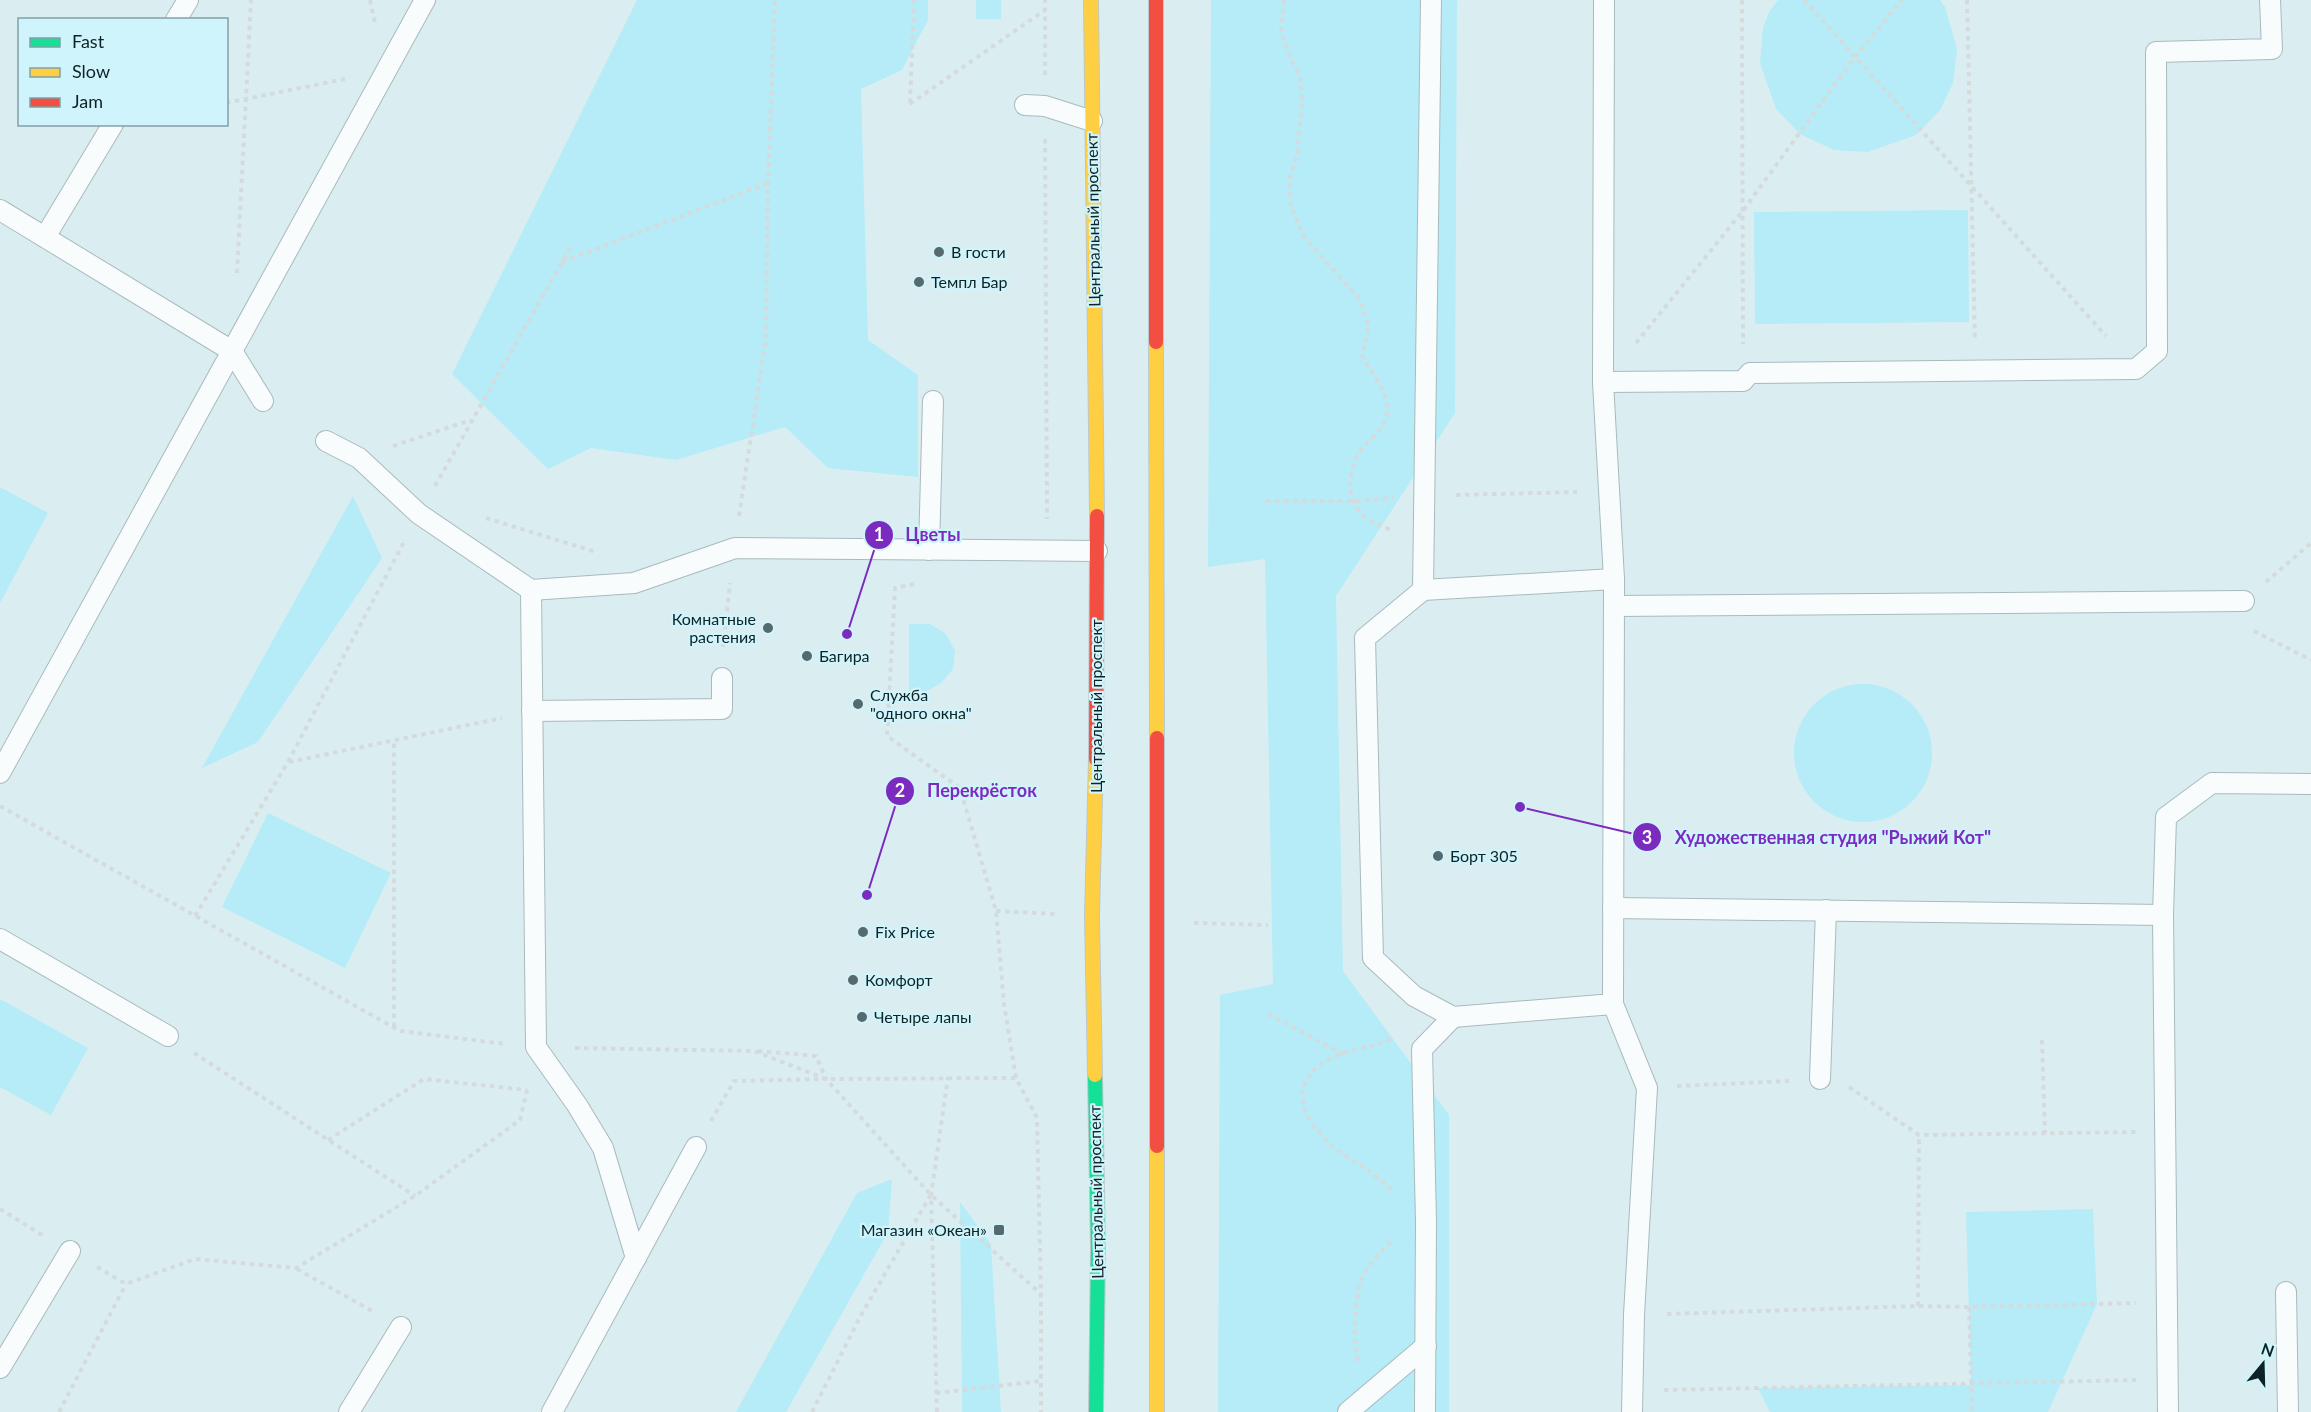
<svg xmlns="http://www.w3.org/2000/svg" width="2311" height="1412" viewBox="0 0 2311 1412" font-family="Lato,sans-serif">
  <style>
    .green { fill: #b5ecf7 }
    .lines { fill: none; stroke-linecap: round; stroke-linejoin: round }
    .lane-casing { stroke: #a8babe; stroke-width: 22 }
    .fast-casing { stroke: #bdc8ca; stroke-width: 16 }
    .slow-casing { stroke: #bdc8ca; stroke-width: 16 }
    .jam-casing { stroke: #bdc8ca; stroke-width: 16 }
    .path { stroke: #d5dbdc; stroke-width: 4; stroke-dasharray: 4.5 4.5; stroke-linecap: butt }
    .lane { stroke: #f9fcfd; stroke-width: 20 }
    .fast { stroke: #16e098; stroke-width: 14 }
    .slow { stroke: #ffcf43; stroke-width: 14 }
    .jam { stroke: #f24e42; stroke-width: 14 }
    .poi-dot { fill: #56696d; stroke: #cff4fc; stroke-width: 2 }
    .labels { text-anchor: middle; stroke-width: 4.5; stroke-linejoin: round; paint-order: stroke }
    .street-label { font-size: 16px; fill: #0f2225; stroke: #cff4fc }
    .poi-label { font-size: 16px; fill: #0f2225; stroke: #cff4fc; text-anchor: start }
    .leader { fill: none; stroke: #7b2cbf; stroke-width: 2 }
    .callout-dot { fill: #7b2cbf; stroke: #cff4fc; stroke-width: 2 }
    .mark-label { font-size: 18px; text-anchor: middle; font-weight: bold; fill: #fff }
    .callout-label { font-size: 18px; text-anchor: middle; font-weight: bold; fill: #7b2cbf; stroke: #cff4fc; stroke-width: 4.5; stroke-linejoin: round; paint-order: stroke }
  </style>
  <rect width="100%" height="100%" fill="#daeef2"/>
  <g class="green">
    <polygon points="637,0 928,0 928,20 902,70 861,89 868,340 918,375 918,477 828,468 785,427 676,460 591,448 548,469 452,374"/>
    <rect x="976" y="0" width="25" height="19"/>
    <polygon points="1211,0 1457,0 1455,413 1336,596 1343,971 1449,1115 1449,1412 1218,1412 1220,995 1273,984 1265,559 1208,567"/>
    <polygon points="1778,0 1940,0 1945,7 1957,49 1953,83 1940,110 1916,135 1868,152 1834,150 1800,134 1776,109 1760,63 1763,28 1769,12"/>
    <polygon points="1968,210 1969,322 1755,324 1754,212"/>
    <polygon points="0,487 48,513 0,603"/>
    <polygon points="353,496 382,558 258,742 202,768"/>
    <polygon points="909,624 930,624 946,634 955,651 953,669 941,683 925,692 909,691"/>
    <circle cx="1863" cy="753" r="69"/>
    <polygon points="268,813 391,873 345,968 222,907"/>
    <polygon points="0,999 88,1048 51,1115 0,1087"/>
    <polygon points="892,1179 888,1232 786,1412 736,1412 857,1193"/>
    <polygon points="960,1202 991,1244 1001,1412 962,1412"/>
    <polygon points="2093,1209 2097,1304 2048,1412 1770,1412 1758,1388 1971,1385 1966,1212"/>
  </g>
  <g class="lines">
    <defs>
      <g id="lane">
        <polyline points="1431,0 1423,590 1365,638 1373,958 1414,996 1453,1017 1613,1004"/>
        <polyline points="1604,0 1603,382 1614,579 1613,1004 1647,1088 1634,1315 1632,1412"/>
        <polyline points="176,20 188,0"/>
        <polyline points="1025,105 1045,106 1092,121"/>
        <polyline points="0,210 232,351 263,401"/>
        <polyline points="45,237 113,124"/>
        <polyline points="1603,382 1743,381 1750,373 2136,369 2157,351 2156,52 2272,49 2270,0"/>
        <polyline points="326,441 359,458 419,514 531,590 634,583 735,548 1097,551"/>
        <polyline points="929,550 933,401"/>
        <polyline points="531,590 536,1047 577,1105 603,1148 636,1258"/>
        <polyline points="1423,590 1614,579"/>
        <polyline points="1614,606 2244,601"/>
        <polyline points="532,711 722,709 722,678"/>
        <polyline points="0,773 425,0"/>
        <polyline points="1613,908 2163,915"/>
        <polyline points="0,939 168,1036"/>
        <polyline points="1820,1079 1826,910"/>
        <polyline points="2286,1292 2288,1412"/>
        <polyline points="0,1368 70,1251"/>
        <polyline points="349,1412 401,1327"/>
        <polyline points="552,1412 696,1147"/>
        <polyline points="1348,1412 1426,1346"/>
        <polyline points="1425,1412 1426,1221 1422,1049 1453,1017"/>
        <polyline points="2168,1412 2163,915 2166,817 2212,783 2311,784"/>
      </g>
      <polyline id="fast" points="1095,1075 1098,1247 1096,1412"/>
      <g id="slow">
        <polyline points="1091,0 1097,516"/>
        <polyline points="1156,342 1157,738"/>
        <polyline points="1095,1075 1092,916 1096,759"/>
        <polyline points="1157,1146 1157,1412"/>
      </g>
      <g id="jam">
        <polyline points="1156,0 1156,342"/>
        <polyline points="1157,738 1157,1146"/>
        <polyline points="1096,759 1097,516"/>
      </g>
    </defs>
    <use href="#lane" class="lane-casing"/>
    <use href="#fast" class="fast-casing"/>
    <use href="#slow" class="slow-casing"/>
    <use href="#jam" class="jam-casing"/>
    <g class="path">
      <polyline points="370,0 375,23"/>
      <path d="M 1284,0 L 1281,31 L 1289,55 L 1300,76 L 1302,103 L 1297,155 L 1289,180 L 1291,207 L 1304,237 L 1360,300 L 1369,327 L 1362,355 C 1371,374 1392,395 1386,417 C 1381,436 1366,440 1359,453 C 1346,475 1346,504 1368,519 C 1375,524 1385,527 1393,531"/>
      <polyline points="1742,0 1743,344"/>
      <polyline points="1804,0 2106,336"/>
      <polyline points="1967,0 1975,340"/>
      <polyline points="1045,75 1045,0"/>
      <polyline points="226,103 345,79"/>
      <polyline points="910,103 914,0"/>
      <polyline points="910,104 1045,10"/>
      <polyline points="1045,139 1047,519"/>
      <polyline points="562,262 768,183"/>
      <polyline points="237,273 251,0"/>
      <polyline points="1636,343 1742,212 1854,58 1902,0"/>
      <polyline points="393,446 471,420"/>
      <polyline points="435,486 570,248"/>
      <polyline points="1456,495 1577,492"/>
      <polyline points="1266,501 1352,501 1394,498"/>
      <polyline points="739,516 766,337 768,183 775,0"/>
      <polyline points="486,518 596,552"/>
      <polyline points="2266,582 2311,543"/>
      <polyline points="914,584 895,588 887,736 960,788 996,911 1004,1004 1016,1078 1037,1118 1041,1294 1041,1412"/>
      <polyline points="2254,631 2311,660"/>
      <polyline points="723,647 730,583"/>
      <polyline points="289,762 502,718"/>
      <polyline points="0,806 400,1031 506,1044"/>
      <polyline points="996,911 1055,914"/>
      <polyline points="195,916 288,762 404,542"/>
      <polyline points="1194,923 1268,925"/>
      <polyline points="1268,1014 1343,1054"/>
      <polyline points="394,1027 394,740"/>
      <path d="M 1391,1039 C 1367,1050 1334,1050 1315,1069 C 1310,1074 1306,1082 1302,1089 L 1305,1112 L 1315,1127 L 1333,1148 L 1370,1171 L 1394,1192"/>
      <polyline points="2042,1040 2045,1133"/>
      <polyline points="575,1048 754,1051 826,1079 1016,1078"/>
      <polyline points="758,1051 816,1056 826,1079"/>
      <polyline points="194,1053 415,1196"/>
      <polyline points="1677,1086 1789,1081"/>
      <polyline points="1849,1087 1919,1135 2136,1132"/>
      <polyline points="711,1121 734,1081 826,1079 931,1195 1041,1294"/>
      <polyline points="328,1140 424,1079 527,1090"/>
      <polyline points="0,1209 44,1236"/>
      <polyline points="97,1267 126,1284 195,1259 296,1268 415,1196 520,1120 527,1090"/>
      <polyline points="297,1269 374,1312"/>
      <polyline points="1918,1306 1919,1135"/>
      <polyline points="1969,1307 1972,1412"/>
      <polyline points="1667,1314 1918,1306 1969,1307 2136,1303"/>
      <path d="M 1358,1361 C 1352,1346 1355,1293 1362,1278 C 1369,1263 1383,1248 1395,1238"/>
      <polyline points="1664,1390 2136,1380"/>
      <polyline points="936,1393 1041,1381"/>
      <polyline points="59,1412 126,1284"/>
      <polyline points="812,1412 860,1317 930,1196"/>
      <polyline points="937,1412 931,1195 948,1077"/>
    </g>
    <use href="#lane" class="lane"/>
    <use href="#fast" class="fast"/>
    <use href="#slow" class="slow"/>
    <use href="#jam" class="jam"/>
  </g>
  <g class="poi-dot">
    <circle cx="939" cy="252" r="6"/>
    <circle cx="919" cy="282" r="6"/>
    <circle cx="768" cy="628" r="6"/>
    <circle cx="807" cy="656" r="6"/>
    <circle cx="858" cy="704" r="6"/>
    <circle cx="1438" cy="856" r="6"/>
    <circle cx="863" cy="932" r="6"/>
    <circle cx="853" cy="980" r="6"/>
    <circle cx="862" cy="1017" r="6"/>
    <rect x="993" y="1224" width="12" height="12" rx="3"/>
  </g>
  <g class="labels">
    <g class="street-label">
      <text transform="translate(1093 220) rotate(-91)" y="6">Центральный проспект</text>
      <text transform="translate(1096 706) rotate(-90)" y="6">Центральный проспект</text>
      <text transform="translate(1096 1192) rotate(-91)" y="6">Центральный проспект</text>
    </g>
    <g class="poi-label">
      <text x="951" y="258">В гости</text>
      <text x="931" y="288">Темпл Бар</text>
      <text x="756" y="625" text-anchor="end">Комнатные<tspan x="756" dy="18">растения</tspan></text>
      <text x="819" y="662">Багира</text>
      <text x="870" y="701">Служба<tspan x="870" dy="18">"одного окна"</tspan></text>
      <text x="1450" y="862">Борт 305</text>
      <text x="875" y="938">Fix Price</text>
      <text x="865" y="986">Комфорт</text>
      <text x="874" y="1023">Четыре лапы</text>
      <text x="987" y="1236" text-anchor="end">Магазин «Океан»</text>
    </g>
  </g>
  <path class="leader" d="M847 634L879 535M867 895L900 791M1520 807L1647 837"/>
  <g class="callout-dot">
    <circle cx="847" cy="634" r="6"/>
    <circle cx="867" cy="895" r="6"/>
    <circle cx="1520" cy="807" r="6"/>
    <circle cx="879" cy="535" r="15"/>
    <circle cx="900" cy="791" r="15"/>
    <circle cx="1647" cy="837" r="15"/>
  </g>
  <g class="mark-label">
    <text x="879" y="541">1</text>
    <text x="900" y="797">2</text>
    <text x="1647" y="844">3</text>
  </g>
  <g class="callout-label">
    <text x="933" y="541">Цветы</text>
    <text x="982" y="797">Перекрёсток</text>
    <text x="1833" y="844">Художественная студия "Рыжий Кот"</text>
  </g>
  <rect x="18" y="18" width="210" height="108" fill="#cff4fc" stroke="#82a0a6" stroke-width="1.5"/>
  <rect x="30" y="38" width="30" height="9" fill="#16e098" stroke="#82a0a6" stroke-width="1.5"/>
  <text x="72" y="48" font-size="18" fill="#0f2225">Fast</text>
  <rect x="30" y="68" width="30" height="9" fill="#ffcf43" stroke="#82a0a6" stroke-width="1.5"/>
  <text x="72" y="78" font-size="18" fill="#0f2225">Slow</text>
  <rect x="30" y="98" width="30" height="9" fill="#f24e42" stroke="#82a0a6" stroke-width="1.5"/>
  <text x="72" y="108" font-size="18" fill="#0f2225">Jam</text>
  <g transform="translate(2263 1364) rotate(19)" stroke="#cff4fc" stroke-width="4.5" paint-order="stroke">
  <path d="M0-4.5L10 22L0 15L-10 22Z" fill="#0f2225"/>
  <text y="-9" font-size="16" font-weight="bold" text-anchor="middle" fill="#0f2225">N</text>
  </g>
</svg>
